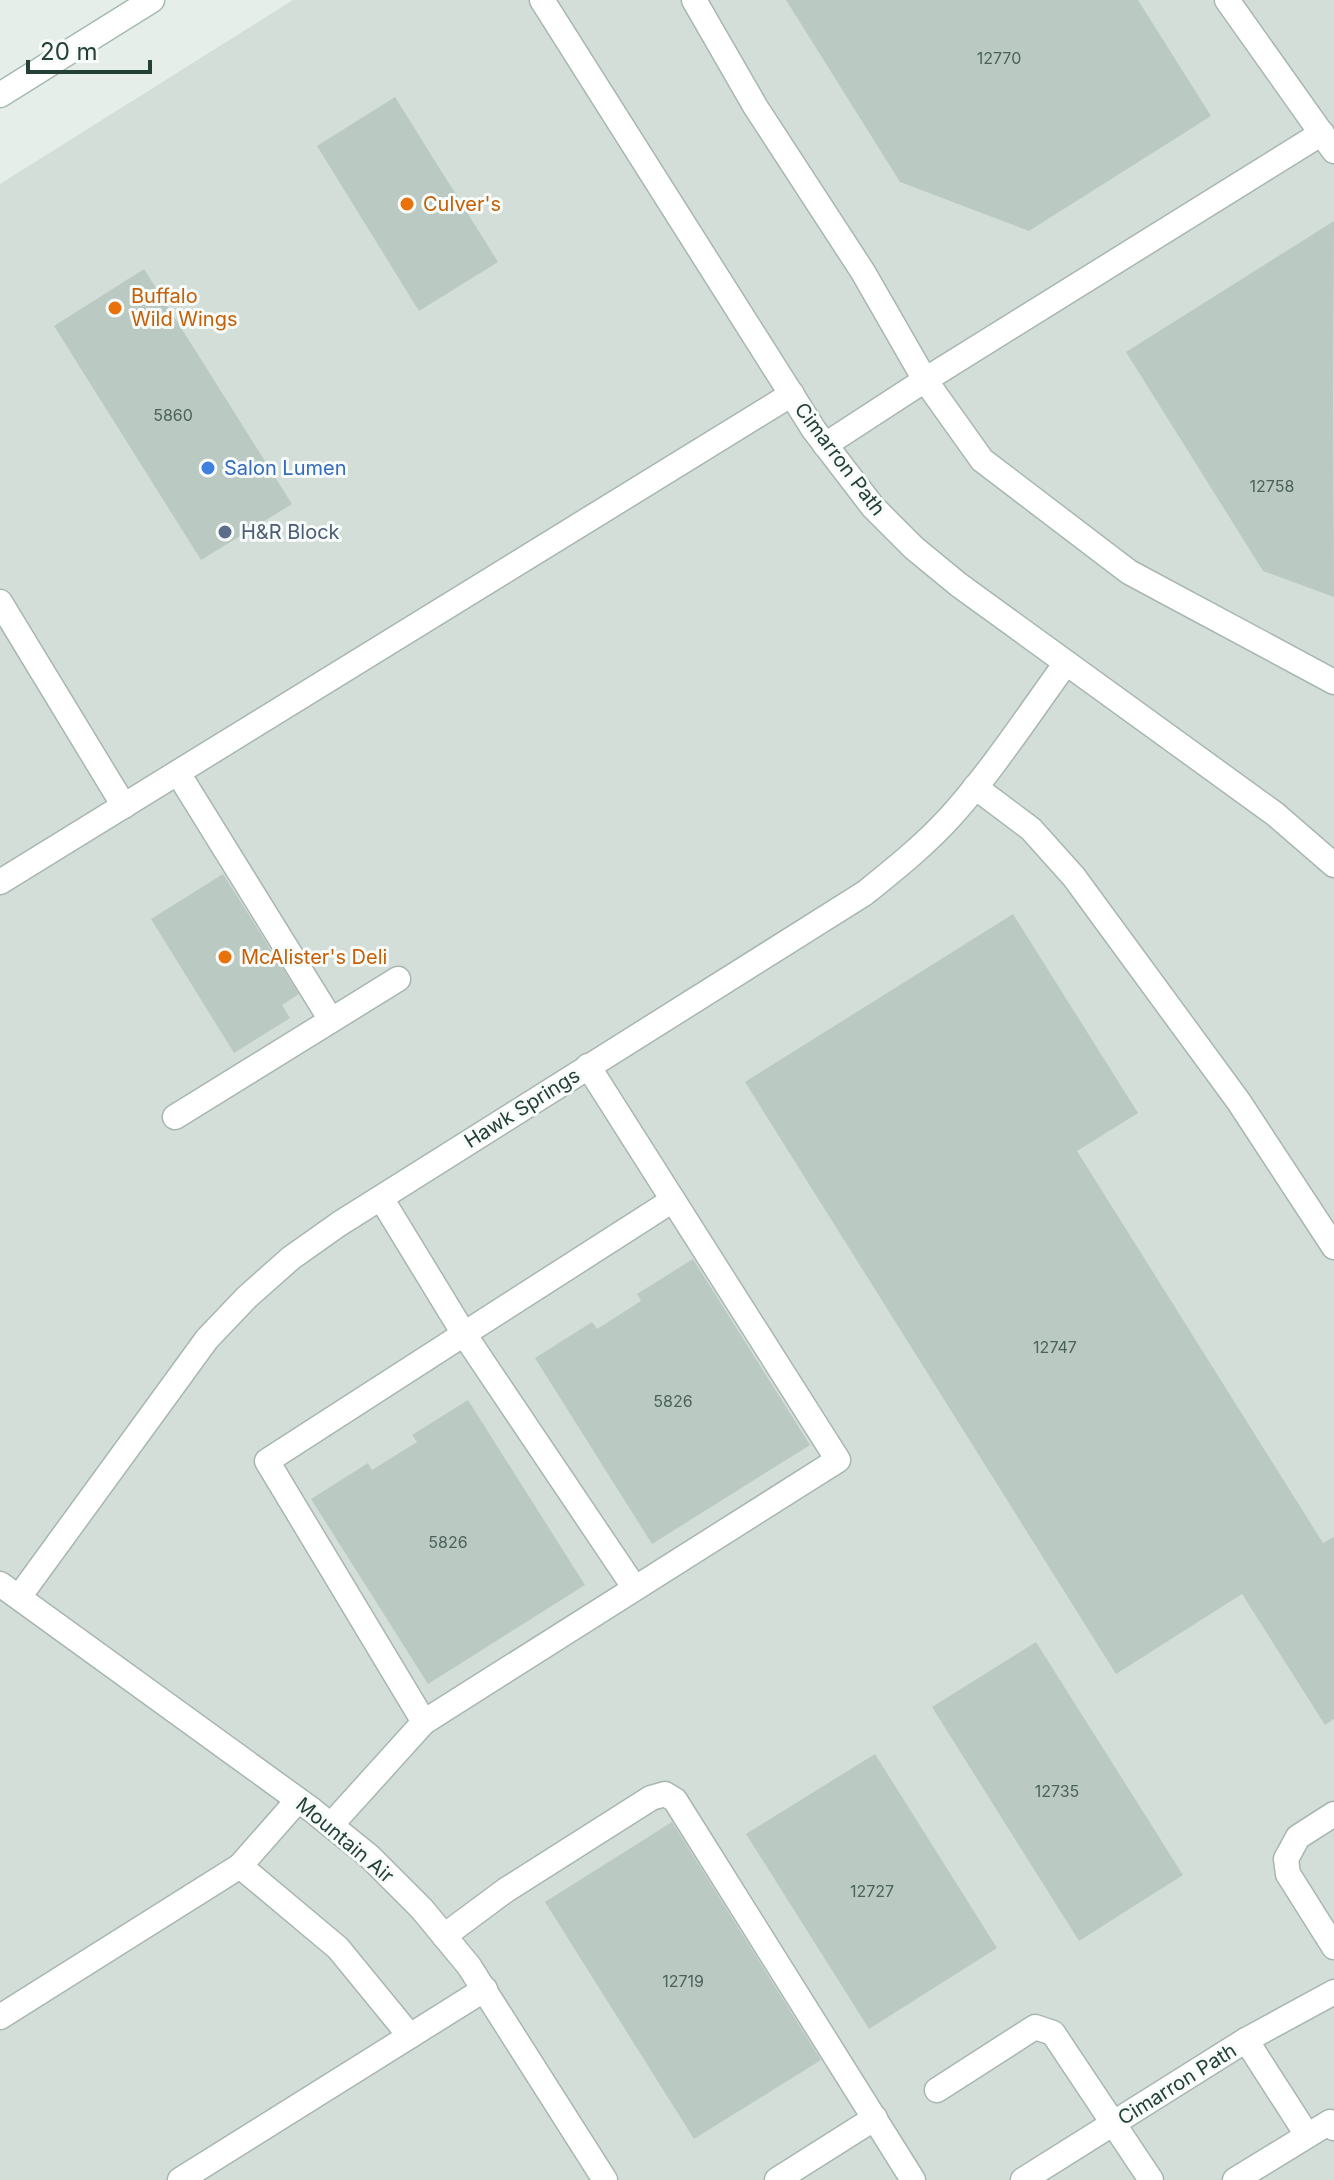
<svg xmlns="http://www.w3.org/2000/svg" width="1334" height="2180" viewBox="0 0 1334 2180" font-family="Inter,sans-serif">
  <style>
    .built { fill: #d4ded9 }
    .building { fill: #bbc9c3 }
    .lines { fill: none; stroke-linecap: round; stroke-linejoin: round }
    .service-casing { stroke: #a8b6b1; stroke-width: 27 }
    .minor-casing { stroke: #a8b6b1; stroke-width: 27 }
    .secondary-casing { stroke: #a5bab1; stroke-width: 27 }
    .service { stroke: #fff; stroke-width: 24 }
    .minor { stroke: #fff; stroke-width: 24 }
    .secondary { stroke: #fff; stroke-width: 24 }
    .food-dot { fill: #e8710a; stroke: #f7fbf9; stroke-width: 3 }
    .shop-dot { fill: #3f7fe0; stroke: #f7fbf9; stroke-width: 3 }
    .service-dot { fill: #5c6f8a; stroke: #f7fbf9; stroke-width: 3 }
    .labels { text-anchor: middle; stroke-width: 6; stroke-linejoin: round; paint-order: stroke }
    .number-label { font-size: 16px; fill: #4a625a }
    .food-label { font-size: 20px; fill: #c56008; stroke: #f7fbf9; text-anchor: start }
    .street-label { font-size: 20px; fill: #254037; stroke: #f7fbf9 }
    .shop-label { font-size: 20px; fill: #366cbe; stroke: #f7fbf9; text-anchor: start }
    .service-label { font-size: 20px; fill: #4e5e75; stroke: #f7fbf9; text-anchor: start }
  </style>
  <rect width="100%" height="100%" fill="#e6eeea"/>
  <polygon class="built" points="293,0 1334,0 1334,2180 0,2180 0,184"/>
  <g class="building">
    <polygon points="786,0 1138,0 1211,116 1029,231 900,182"/>
    <polygon points="395,97 498,262 419,311 317,146"/>
    <polygon points="1334,221 1333,400 1334,597 1263,571 1126,352"/>
    <polygon points="144,269 292,504 201,560 54,326"/>
    <polygon points="223,874 299,994 282,1005 290,1018 234,1053 151,919"/>
    <polygon points="1013,914 1138,1113 1077,1151 1323,1543 1334,1537 1334,1719 1325,1725 1242,1594 1116,1674 745,1082"/>
    <polygon points="693,1259 810,1445 652,1544 535,1358 592,1322 597,1329 641,1301 637,1294"/>
    <polygon points="468,1400 585,1585 428,1684 311,1499 368,1463 372,1470 417,1442 412,1435"/>
    <polygon points="1036,1642 1183,1875 1079,1941 932,1707"/>
    <polygon points="875,1754 997,1948 869,2029 746,1834"/>
    <polygon points="672,1822 821,2060 694,2139 545,1902"/>
  </g>
  <g class="lines">
    <defs>
      <g id="service">
        <polyline points="694,0 755,106 863,272 925,380 1322,133"/>
        <polyline points="1227,0 1334,151"/>
        <polyline points="825,445 925,380 982,460 1129,572 1334,682"/>
        <polyline points="0,602 124,806"/>
        <polyline points="178,773 331,1020"/>
        <polyline points="975,787 1031,829 1074,877 1239,1102 1334,1247"/>
        <polyline points="0,882 792,394"/>
        <polyline points="588,1066 673,1200"/>
        <polyline points="175,1117 398,979"/>
        <polyline points="424,1722 838,1460 673,1200 464,1334 634,1587"/>
        <polyline points="1334,1814 1298,1837 1286,1859 1288,1874 1334,1947"/>
        <polyline points="331,1825 424,1722 267,1461 464,1334 381,1198"/>
        <polyline points="240,1866 338,1948 410,2036"/>
        <polyline points="444,1936 506,1890 651,1798 665,1794 675,1800 913,2180"/>
        <polyline points="0,2017 240,1866 298,1800"/>
        <polyline points="1246,2040 1307,2135"/>
        <polyline points="937,2090 1035,2027 1053,2033 1151,2180"/>
        <polyline points="180,2180 485,1989"/>
        <polyline points="777,2180 875,2118"/>
        <polyline points="1235,2180 1330,2122 1334,2128"/>
      </g>
      <g id="minor">
        <polyline points="542,0 814,430 873,507 914,548 959,585 1275,814 1334,865"/>
        <polyline points="0,1584 312,1810 369,1856 422,1909 469,1966 605,2180"/>
        <path d="M 19,1597 L 207,1339 L 247,1297 L 291,1258 L 339,1224 L 865,893 C 896,868 926,844 952,815 C 994,768 1029,714 1066,663"/>
        <polyline points="1023,2180 1246,2040 1334,1992"/>
      </g>
      <polyline id="secondary" points="0,95 152,0"/>
    </defs>
    <use href="#service" class="service-casing"/>
    <use href="#minor" class="minor-casing"/>
    <use href="#secondary" class="secondary-casing"/>
    <use href="#service" class="service"/>
    <use href="#minor" class="minor"/>
    <use href="#secondary" class="secondary"/>
  </g>
  <g class="food-dot">
    <circle cx="407" cy="204" r="8"/>
    <circle cx="115" cy="308" r="8"/>
    <circle cx="225" cy="957" r="8"/>
  </g>
  <circle class="shop-dot" cx="208" cy="468" r="8"/>
  <circle class="service-dot" cx="225" cy="532" r="8"/>
  <g class="labels">
    <g class="number-label">
      <text x="999" y="64">12770</text>
      <text x="173" y="421">5860</text>
      <text x="1272" y="492">12758</text>
      <text x="1055" y="1353">12747</text>
      <text x="673" y="1407">5826</text>
      <text x="448" y="1548">5826</text>
      <text x="1057" y="1797">12735</text>
      <text x="872" y="1897">12727</text>
      <text x="683" y="1987">12719</text>
    </g>
    <g class="food-label">
      <text x="423" y="211">Culver's</text>
      <text x="131" y="303">Buffalo<tspan x="131" dy="23">Wild Wings</tspan></text>
      <text x="241" y="964">McAlister's Deli</text>
    </g>
    <g class="street-label">
      <text transform="translate(840 459) rotate(53)" y="7">Cimarron Path</text>
      <text transform="translate(522 1108) rotate(-32)" y="7">Hawk Springs</text>
      <text transform="translate(345 1840) rotate(40)" y="7">Mountain Air</text>
      <text transform="translate(1177 2084) rotate(-32)" y="7">Cimarron Path</text>
    </g>
    <g class="shop-label">
      <text x="224" y="475">Salon Lumen</text>
    </g>
    <g class="service-label">
      <text x="241" y="539">H&amp;R Block</text>
    </g>
  </g>
  <path d="M28 60v12h122v-12" fill="none" stroke="#254037" stroke-width="4"/>
  <text x="40" y="60" font-size="24" fill="#254037" stroke="#f7fbf9" stroke-width="6" paint-order="stroke">20 m</text>
</svg>
